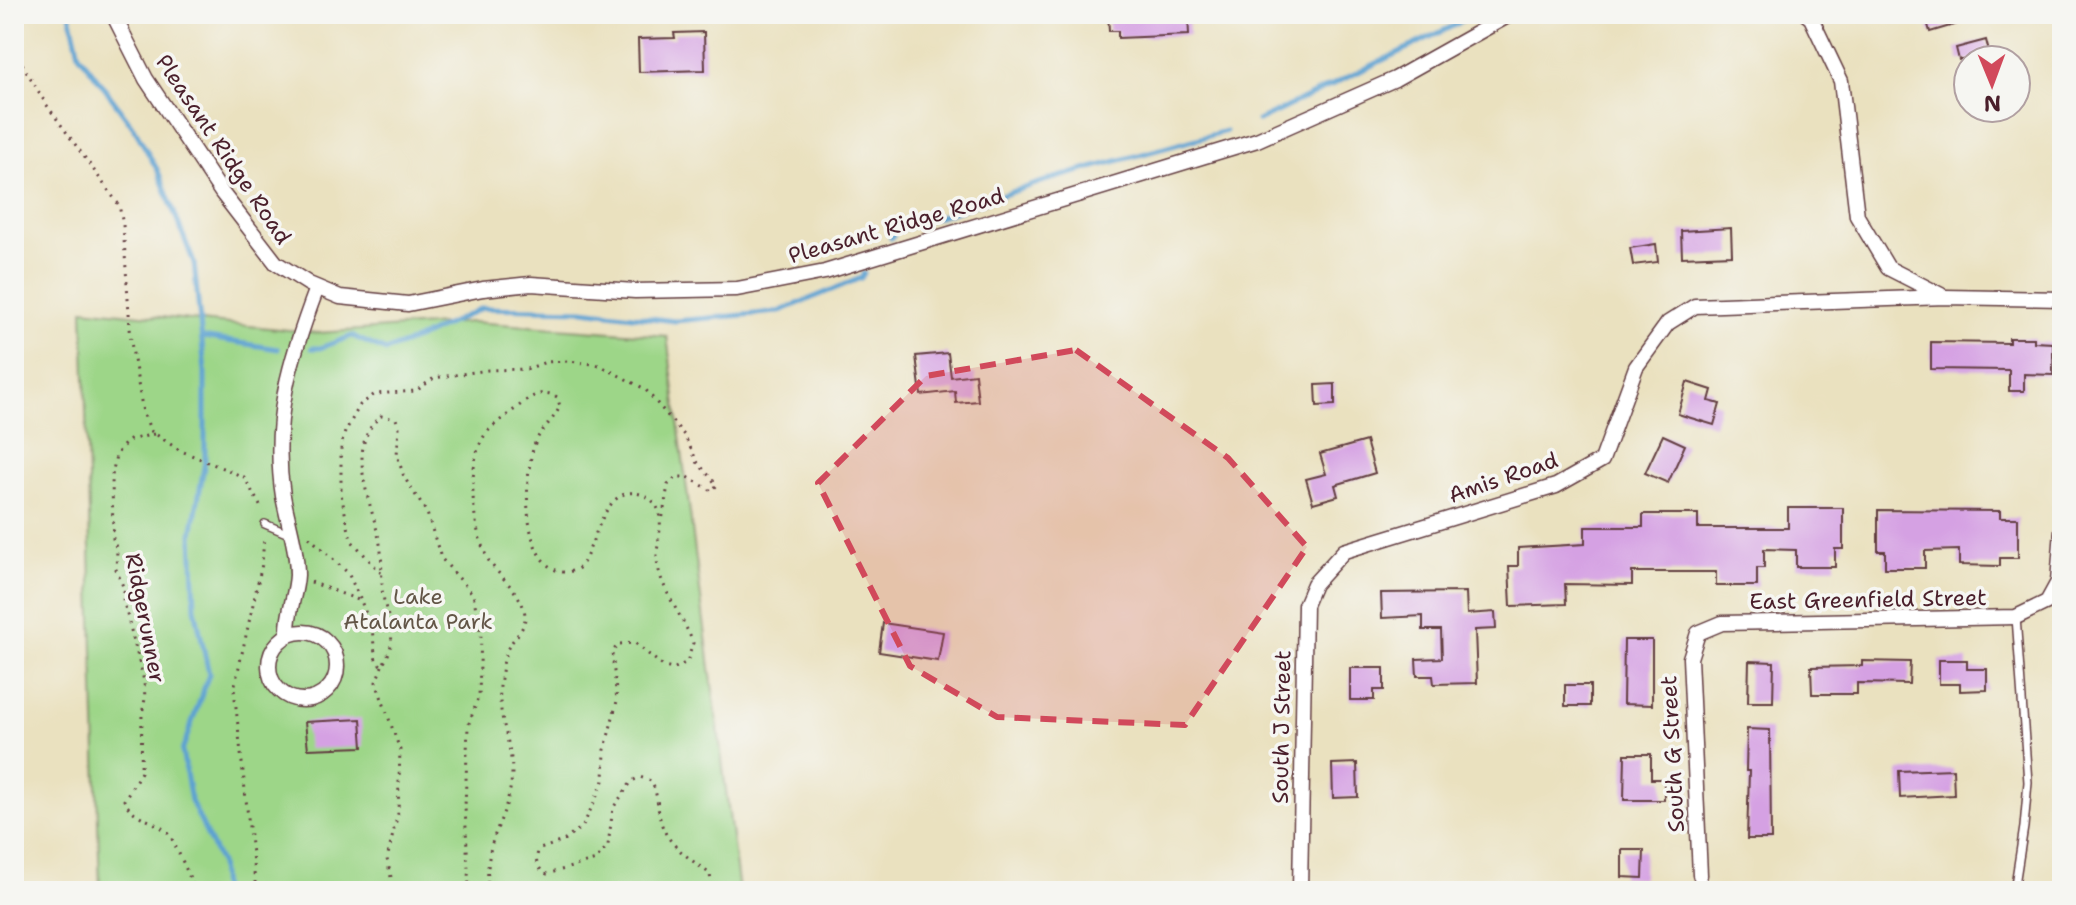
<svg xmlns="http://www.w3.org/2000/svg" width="2076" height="905" viewBox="0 0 2076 905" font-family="'Shantell Sans',sans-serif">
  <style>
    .green { fill: #9dd688; stroke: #747a5a; stroke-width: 2 }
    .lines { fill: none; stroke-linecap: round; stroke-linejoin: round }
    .stream { stroke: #5ca1d1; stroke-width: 5 }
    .building { fill: #d5a1e3 }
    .lane-casing { stroke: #623c41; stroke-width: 10 }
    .street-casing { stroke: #623c41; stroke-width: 17 }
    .path { stroke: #623c41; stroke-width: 3; stroke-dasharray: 2 6; stroke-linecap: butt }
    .lane { stroke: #fff; stroke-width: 7 }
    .street { stroke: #fff; stroke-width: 14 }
    .marked { fill: #d1495b; fill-opacity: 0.2; stroke: #d1495b; stroke-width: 6; stroke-dasharray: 16 10; stroke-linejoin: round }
    .labels { text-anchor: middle; stroke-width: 7; stroke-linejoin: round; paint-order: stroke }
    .street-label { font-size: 22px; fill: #4a1f2b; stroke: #f6f6f2 }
    .park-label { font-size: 22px; fill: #635647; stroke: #f6f6f2 }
  </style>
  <rect width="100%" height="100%" fill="#f6f6f2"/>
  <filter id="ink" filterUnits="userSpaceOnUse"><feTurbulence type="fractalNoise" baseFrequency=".0125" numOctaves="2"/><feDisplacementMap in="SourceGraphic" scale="16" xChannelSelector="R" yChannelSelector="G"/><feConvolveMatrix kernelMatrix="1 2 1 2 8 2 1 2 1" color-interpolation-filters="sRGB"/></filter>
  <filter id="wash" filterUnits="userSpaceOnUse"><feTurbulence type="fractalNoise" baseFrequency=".006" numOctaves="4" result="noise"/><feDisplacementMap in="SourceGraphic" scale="32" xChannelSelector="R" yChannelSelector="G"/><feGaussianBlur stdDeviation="1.8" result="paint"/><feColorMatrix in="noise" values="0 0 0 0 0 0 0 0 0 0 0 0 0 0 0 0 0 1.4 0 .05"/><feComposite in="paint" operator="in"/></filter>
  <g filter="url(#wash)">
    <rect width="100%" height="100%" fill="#eae1bf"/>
    <polygon class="green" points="83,309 318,333 472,322 667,336 739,891 100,891"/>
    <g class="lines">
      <g class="stream">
        <polyline points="70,14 79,54 134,128 158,171 194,263 205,371 205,461 192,534 195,608 209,674 182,751 191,801 220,863 222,891"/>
        <polyline points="1258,121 1457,24 1471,14"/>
        <polyline points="891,238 896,231 1048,180 1226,131"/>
        <polyline points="202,337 278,349"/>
        <polyline points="312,348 320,348 352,336 386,351 417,339 482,308 583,310 675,321 778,312 861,278 864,273"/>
      </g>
    </g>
    <g id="blocks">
      <g class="building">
        <polygon points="1108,14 1188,14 1189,35 1118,38 1118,31 1109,31"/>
        <polygon points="1925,14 1976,14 1977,18 1930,32"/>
        <polygon points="704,32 705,70 639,72 638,39 675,38 674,33"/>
        <polygon points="1986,40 1991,60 1959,60 1956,48"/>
        <polygon points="1731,228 1732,255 1682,257 1681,231"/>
        <polygon points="1656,244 1658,262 1633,265 1630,248"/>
        <polygon points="2009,338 2034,338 2034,342 2053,343 2053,375 2024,374 2024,391 2009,391 2009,370 1931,369 1931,342 2009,343"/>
        <polygon points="948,353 951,377 975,374 978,401 956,403 955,391 921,395 916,356"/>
        <polygon points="1687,382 1712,390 1709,401 1720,404 1714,425 1678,414"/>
        <polygon points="1335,384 1335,405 1317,406 1316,385"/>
        <polygon points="1663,435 1685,445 1668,483 1645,473"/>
        <polygon points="1366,441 1375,473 1335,485 1338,496 1313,503 1306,479 1326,474 1320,454"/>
        <polygon points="1788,508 1843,508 1843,549 1835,549 1835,567 1796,567 1796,550 1764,549 1764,568 1757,568 1757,586 1716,586 1716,572 1632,572 1632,585 1565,584 1566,604 1511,606 1509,566 1518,566 1518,548 1585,544 1585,527 1643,527 1643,514 1698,514 1698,528 1788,528"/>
        <polygon points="1878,510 2000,511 2000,518 2018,518 2018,558 2000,558 2000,566 1959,565 1959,550 1925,551 1925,568 1885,568 1885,551 1878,551"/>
        <polygon points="1466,592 1467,614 1495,612 1496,629 1475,630 1477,683 1434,684 1433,676 1417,676 1416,659 1442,658 1441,630 1423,630 1423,616 1382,618 1381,593"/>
        <polygon points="883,623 943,632 938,661 879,652"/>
        <polygon points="1624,640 1652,640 1652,705 1623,704"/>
        <polygon points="1939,660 1967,660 1967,669 1987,669 1987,690 1960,691 1960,684 1939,684"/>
        <polygon points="1749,661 1774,662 1773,702 1748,702"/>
        <polygon points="1862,661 1910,662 1909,684 1857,683 1857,694 1812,694 1811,667 1862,666"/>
        <polygon points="1350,668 1384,668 1384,690 1374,690 1374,700 1350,700"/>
        <rect x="1565" y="685" width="25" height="21"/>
        <polygon points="361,719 363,747 308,749 305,722"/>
        <polygon points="1747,729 1770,730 1771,839 1747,839 1749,771 1746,771"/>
        <polygon points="1625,754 1651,754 1651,779 1664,779 1664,800 1624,800"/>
        <polygon points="1357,763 1358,797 1333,798 1332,764"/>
        <polygon points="1953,769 1954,795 1900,798 1899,771"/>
        <polygon points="1622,850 1644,850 1643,878 1622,877"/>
      </g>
    </g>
  </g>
  <g filter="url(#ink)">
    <use href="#blocks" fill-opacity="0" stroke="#623c41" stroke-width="2"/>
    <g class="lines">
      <defs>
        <g id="lane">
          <polyline points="265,524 291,535"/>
          <polyline points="2014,891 2024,827 2028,782 2016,617"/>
        </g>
        <g id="street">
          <polyline points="113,14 146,79 222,193 276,263 309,284 340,297 408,304 483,289 531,284 635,291 737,289 825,272 1257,140 1395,79 1511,14"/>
          <polyline points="1806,14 1811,18 1841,81 1857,216 1888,268 1941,295"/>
          <circle cx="303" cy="666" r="34"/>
          <path d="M 288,635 C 287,611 296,596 297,575 C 297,548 288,523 283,496 C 271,420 290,359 317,288"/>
          <polyline points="1700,875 1690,658 1698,633 1722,623 2016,617 2047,602 2058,582 2062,530"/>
          <polyline points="1300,891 1305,605 1314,584 1344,551 1556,486 1602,460 1636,367 1668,323 1695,306 1945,297 2062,299"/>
        </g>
      </defs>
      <use href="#lane" class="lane-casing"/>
      <use href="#street" class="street-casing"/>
      <g class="path">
        <polyline points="14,50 46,104 119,205 123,225 131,342 143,413 151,431 179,450 244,477 263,511"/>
        <path d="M 154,434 L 130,440 L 123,446 L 116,455 L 112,476 L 113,539 L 117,550 L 116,569 L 124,589 L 123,599 L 144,681 L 145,699 L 142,714 L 141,772 L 124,800 C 131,818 156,820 169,834 C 172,837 194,886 195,891"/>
        <polyline points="309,537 348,573 361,601"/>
        <polyline points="381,573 351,540 341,494 341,446 345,432 360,405 375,394 416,391 434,378 488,370 527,369 546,362 570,361 599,365 645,389 684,435 698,463 717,485 712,491 688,477 676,477 668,485 662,521"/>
        <path d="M 311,582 L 361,601 L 372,629 L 376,661 L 382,666 C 402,635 385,620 382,588 C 381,571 383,556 379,539 C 371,501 344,446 381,416 L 396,419 L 399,427 L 397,455 L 404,477 L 427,513 L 441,558 L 473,594 L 481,634 L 479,696 L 468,726 L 465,807 L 469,891"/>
        <polyline points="382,666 376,682 400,750 398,813 387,859 394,891"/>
        <polyline points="256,891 234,689 262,564 264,538"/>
        <path d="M 488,891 C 487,874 488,853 494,837 C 502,816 511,797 512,773 C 512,739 495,715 501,678 C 503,668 503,657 508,648 C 514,637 525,630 525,617 C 525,595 500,578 489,561 C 472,532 466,467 483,438 C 490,426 504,418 515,409 C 528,399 541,387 557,397 L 560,406 C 554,421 539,430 534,446 C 524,475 520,566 563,572 C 568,572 576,571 580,567 C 595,552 603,474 647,497 C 670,510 656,539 657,559 C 659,588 683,616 693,643 L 687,662 L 673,669 L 664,667 L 635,643 L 619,644 L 612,652 L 617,701 L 605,749 L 604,781 L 583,826 L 565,840 L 540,849 C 533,859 537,869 547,874 L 596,860 L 608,845 L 613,808 L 632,781 L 640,777 L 651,781 C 660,797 656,814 664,830 C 672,848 696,863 710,874 L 712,891"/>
      </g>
      <use href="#lane" class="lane"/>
      <use href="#street" class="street"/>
    </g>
  </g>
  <path class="marked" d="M 1076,350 L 1228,458 L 1307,547 L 1185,725 L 997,717 L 910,666 L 818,483 L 926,376 Z"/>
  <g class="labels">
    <g class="street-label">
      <text transform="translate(224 149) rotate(56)" y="8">Pleasant Ridge Road</text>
      <text transform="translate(896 225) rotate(-16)" y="8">Pleasant Ridge Road</text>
      <text transform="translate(1503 477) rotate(-19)" y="8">Amis Road</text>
      <text transform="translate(1868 599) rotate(-1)" y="8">East Greenfield Street</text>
      <text transform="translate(146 618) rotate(79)" y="8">Ridgerunner</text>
      <text transform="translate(1281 727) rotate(-89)" y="8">South J Street</text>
      <text transform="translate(1672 754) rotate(-93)" y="8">South G Street</text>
    </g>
    <g class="park-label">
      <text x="418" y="604">Lake<tspan x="418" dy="25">Atalanta Park</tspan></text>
    </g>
  </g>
  <rect width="2076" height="905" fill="none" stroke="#f6f6f2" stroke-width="48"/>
  <g transform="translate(1992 84) rotate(179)"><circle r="38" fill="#f6f6f2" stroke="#b1a0a2" stroke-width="2"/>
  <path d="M0-6L14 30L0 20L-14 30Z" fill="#d1495b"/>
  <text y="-12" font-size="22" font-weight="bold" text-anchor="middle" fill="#4a1f2b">N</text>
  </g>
</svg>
